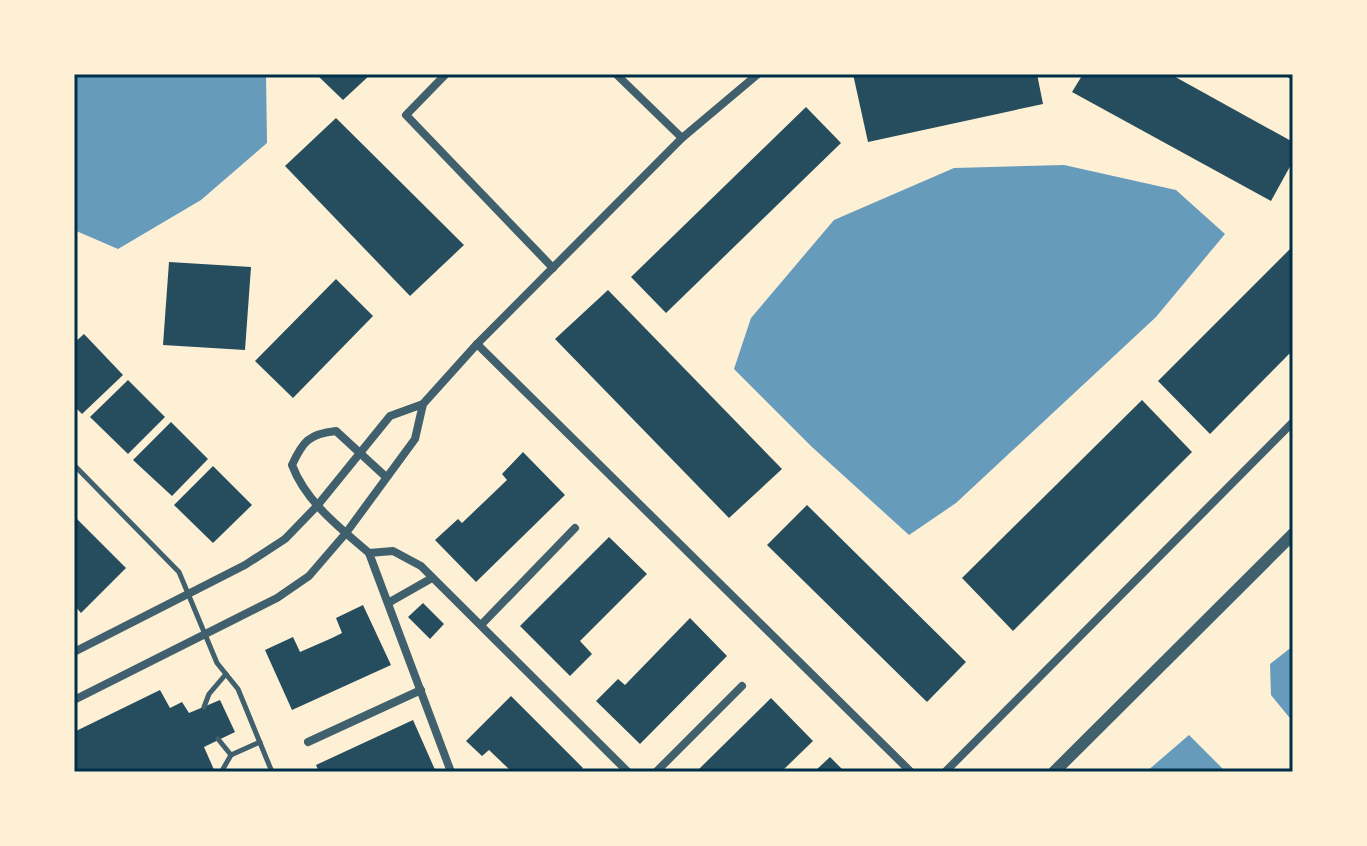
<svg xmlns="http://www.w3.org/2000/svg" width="1367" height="846" viewBox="0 0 1367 846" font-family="'Roboto Condensed',sans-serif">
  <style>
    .water { fill: #669bbc }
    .building { fill: #264d5e }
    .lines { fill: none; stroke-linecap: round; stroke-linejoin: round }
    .service { stroke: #3f606c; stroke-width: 5 }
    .minor { stroke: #3f606c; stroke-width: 8 }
    .tertiary { stroke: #3f606c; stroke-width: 12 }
    .neatline { fill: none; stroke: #003049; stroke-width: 3 }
  </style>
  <rect width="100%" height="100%" fill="#fdf0d5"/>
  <g class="water">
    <polygon points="74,74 266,74 267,143 201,200 118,249 74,230"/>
    <polygon points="1064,165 1176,190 1225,234 1156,317 956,503 909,535 812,447 734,369 751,318 834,220 954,168"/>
    <polygon points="1293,646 1293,722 1271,695 1270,664"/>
    <polygon points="1189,735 1226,772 1146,772"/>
  </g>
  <g class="building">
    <polygon points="316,74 371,74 343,100"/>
    <polygon points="853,74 1037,74 1043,104 868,142"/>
    <polygon points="1083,74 1170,74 1293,142 1293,161 1271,201 1072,92"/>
    <polygon points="806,107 841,143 666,313 631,277"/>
    <polygon points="336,118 464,245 410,296 285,166"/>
    <polygon points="1293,246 1293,350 1210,434 1158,381"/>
    <polygon points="169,262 251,267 245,350 163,345"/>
    <polygon points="336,279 373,316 293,398 255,361"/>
    <polygon points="608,290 782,469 729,518 555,339"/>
    <polygon points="84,334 123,375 82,414 74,406 74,343"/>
    <polygon points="128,380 165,417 128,454 90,417"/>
    <polygon points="1142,400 1192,452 1013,631 962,578"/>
    <polygon points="171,422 208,459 172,496 133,460"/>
    <polygon points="523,452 565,495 476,582 435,540 458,519 462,523 507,480 502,474"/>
    <polygon points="213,466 252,505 213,543 174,505"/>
    <polygon points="807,505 966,662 927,702 767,545"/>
    <polygon points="74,516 126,568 81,613 74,605"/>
    <polygon points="609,537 647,574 580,641 592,654 570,676 520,626"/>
    <polygon points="423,603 444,624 430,639 408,617"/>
    <polygon points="363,605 391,665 292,710 265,650 293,637 300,652 332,638 342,633 336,618"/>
    <polygon points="690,618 727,656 640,744 596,701 618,679 625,685"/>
    <polygon points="160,690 170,708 182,702 189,713 220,700 235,732 204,747 215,772 74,772 74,732"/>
    <polygon points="511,696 583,768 579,772 512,772 489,750 482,756 466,741"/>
    <polygon points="771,698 813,741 781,772 696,772"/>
    <polygon points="413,720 436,772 319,772 316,765"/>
    <polygon points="830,757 845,772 814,772"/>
  </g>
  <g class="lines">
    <g class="service">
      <polyline points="74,465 179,572 217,663 238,689 272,772"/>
      <polyline points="204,707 209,694 226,674"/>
      <polyline points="218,739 231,755"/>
      <polyline points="224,772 223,769 231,755 260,742"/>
    </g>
    <g class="minor">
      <polyline points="446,74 406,115 553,268"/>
      <polyline points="616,74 682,138"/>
      <polyline points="1290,74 1293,76"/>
      <polyline points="477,344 911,772"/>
      <path d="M 369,553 C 339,527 306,502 292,465 C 303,441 309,434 336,431 L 386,477"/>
      <polyline points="388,603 432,578"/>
      <polyline points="481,625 575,528"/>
      <polyline points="74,652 245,565 285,539 317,506 390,416 423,404"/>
      <polyline points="74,700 277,598 309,576 346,533 415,439 423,404 477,344 682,138 758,74"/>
      <polyline points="308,742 421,690"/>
      <polyline points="451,772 369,553 393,551 421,566 628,772"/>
      <polyline points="656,772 742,686"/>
      <polyline points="945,772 1293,422"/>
    </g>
    <polyline class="tertiary" points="1054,772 1293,534"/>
  </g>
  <rect width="1367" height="846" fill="none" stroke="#fdf0d5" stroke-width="152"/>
  <rect x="76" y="76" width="1215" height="694" class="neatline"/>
</svg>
